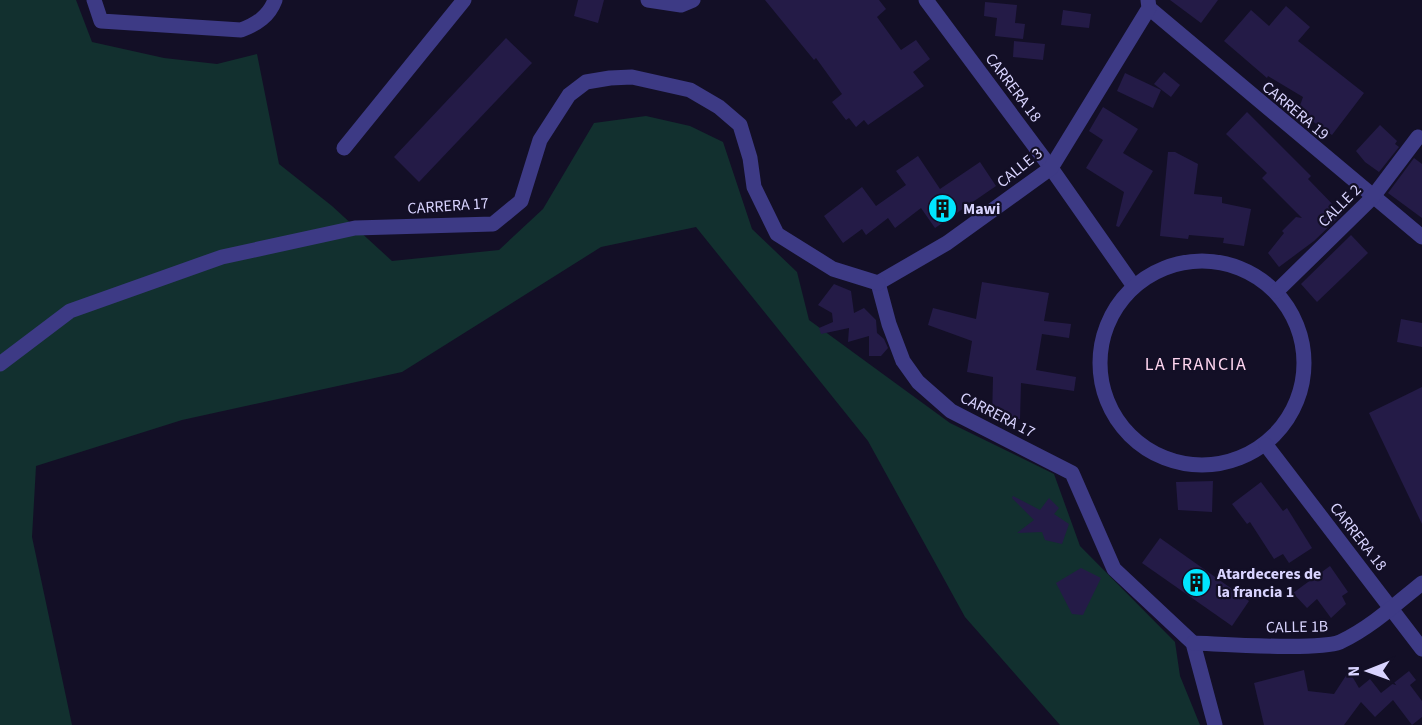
<svg xmlns="http://www.w3.org/2000/svg" width="1422" height="725" viewBox="0 0 1422 725" font-family="'Source Sans 3',sans-serif">
  <style>
    .green { fill: #12302f }
    .building { fill: #241b47 }
    .lines { fill: none; stroke-linecap: round; stroke-linejoin: round }
    .minor { stroke: #3d3a85; stroke-width: 15 }
    .labels { text-anchor: middle; stroke-width: 4.5; stroke-linejoin: round; paint-order: stroke }
    .street-label { font-size: 16px; fill: #d9d4ff; stroke: #130f26 }
    .poi-label { font-size: 16px; font-weight: bold; fill: #d9d4ff; stroke: #130f26; text-anchor: start }
    .neighbourhood-label { font-size: 18px; letter-spacing: 1.5px; fill: #ffd6f0; stroke: #130f26 }
  </style>
  <rect width="100%" height="100%" fill="#130f26"/>
  <polygon class="green" points="0,0 76,0 92,42 164,58 217,64 257,54 279,164 332,206 392,261 499,250 543,209 594,123 646,116 690,126 723,142 752,229 797,272 809,320 950,423 1054,474 1080,546 1175,642 1180,676 1200,725 1060,725 965,617 868,441 696,227 601,247 402,372 182,420 36,466 32,537 72,725 0,725"/>
  <g class="building">
    <polygon points="578,0 604,0 598,23 574,16"/>
    <polygon points="765,0 879,0 886,9 877,17 901,50 916,40 930,59 913,72 924,86 868,125 864,120 856,127 849,118 846,120 832,102 842,94 816,58 814,60"/>
    <polygon points="1170,0 1218,0 1201,23"/>
    <polygon points="985,2 1017,5 1015,23 1025,24 1023,39 995,36 997,18 984,16"/>
    <polygon points="1286,6 1310,27 1298,41 1364,93 1332,135 1298,111 1303,97 1268,76 1267,78 1224,41 1251,10 1269,26"/>
    <polygon points="1063,10 1091,14 1089,28 1061,25"/>
    <polygon points="506,38 532,63 419,182 394,157"/>
    <polygon points="1014,41 1045,44 1043,60 1013,57"/>
    <polygon points="1164,72 1180,85 1171,97 1154,84"/>
    <polygon points="1125,73 1161,90 1153,108 1117,91"/>
    <polygon points="1103,107 1138,129 1123,153 1153,171 1119,227 1116,226 1124,192 1086,168 1103,140 1089,131"/>
    <polygon points="1247,112 1311,176 1308,179 1342,214 1314,241 1279,267 1268,253 1284,233 1282,231 1296,217 1302,218 1262,178 1267,173 1226,134"/>
    <polygon points="1380,125 1397,141 1395,144 1399,147 1379,172 1365,162 1356,151"/>
    <polygon points="1168,152 1175,152 1198,164 1194,194 1222,197 1222,203 1251,209 1244,246 1223,243 1224,238 1189,235 1188,239 1160,236"/>
    <polygon points="918,156 940,189 980,162 996,186 935,228 921,208 895,228 888,218 866,235 862,229 843,243 824,216 862,187 876,206 906,185 896,171"/>
    <polygon points="1414,158 1422,164 1422,218 1388,193"/>
    <polygon points="1351,235 1368,253 1317,302 1301,284"/>
    <polygon points="982,282 1049,293 1044,321 1071,324 1069,338 1042,334 1036,370 1076,377 1074,391 1021,383 1020,419 992,419 993,377 967,372 972,341 928,325 933,308 976,319"/>
    <polygon points="834,284 851,291 854,313 864,308 876,320 877,333 884,339 888,348 881,356 869,356 869,336 848,342 849,328 821,334 819,328 833,322 832,313 818,305"/>
    <polygon points="1401,319 1422,323 1422,347 1397,342"/>
    <polygon points="1422,387 1422,524 1369,413"/>
    <polygon points="1213,481 1212,512 1178,510 1176,482"/>
    <polygon points="1261,482 1283,511 1287,508 1312,548 1289,563 1283,554 1274,559 1250,522 1247,524 1232,504"/>
    <polygon points="1013,496 1040,510 1049,498 1059,508 1054,514 1069,524 1062,544 1045,540 1042,532 1017,533 1034,520 1012,498"/>
    <polygon points="1160,538 1249,601 1232,626 1142,563"/>
    <polygon points="1330,566 1348,592 1342,596 1346,604 1331,618 1317,599 1307,608 1293,593"/>
    <polygon points="1081,568 1101,578 1083,615 1072,614 1056,583"/>
    <polygon points="1304,670 1308,691 1334,694 1349,671 1359,688 1370,679 1381,693 1409,671 1416,680 1410,685 1422,701 1422,717 1412,725 1393,700 1375,717 1361,702 1344,725 1264,725 1254,683"/>
  </g>
  <g class="lines">
    <g class="minor">
      <path d="M 94,0 L 101,21 L 241,30 C 257,24 269,16 275,0"/>
      <polyline points="648,0 681,5 693,0"/>
      <polyline points="926,0 1051,168 1133,285"/>
      <polyline points="1149,8 1422,237"/>
      <polyline points="344,148 464,0"/>
      <circle cx="1202" cy="363" r="102"/>
      <polyline points="878,283 889,324 903,361 918,382 951,411 1072,473 1114,569 1193,643 1215,725"/>
      <polyline points="878,283 947,243 1051,168 1149,8 1148,0"/>
      <polyline points="1277,291 1372,198 1418,137"/>
      <polyline points="0,364 70,311 222,257 355,228 493,224 521,201 540,140 569,95 586,82 610,78 632,77 690,90 719,107 740,125 750,158 754,187 777,234 833,269 878,283"/>
      <polyline points="1266,445 1422,649"/>
      <path d="M 1193,643 C 1222,644 1317,651 1340,642 C 1370,628 1396,604 1422,583"/>
    </g>
  </g>
  <defs>
    <symbol id="building-disc" viewBox="-11 -11 22 22"><circle r="9.5" fill="#00e5ff" stroke="#130f26"/><path d="M-4-6H4V6H1V3H-1V6H-4ZM-2.5-4.3h1.7v1.8h-1.7ZM.8-4.3h1.7v1.8H.8ZM-2.5-1h1.7V.8h-1.7ZM.8-1h1.7V.8H.8Z" fill="#111"/></symbol>
  </defs>
  <g fill-rule="evenodd">
    <use href="#building-disc" x="926" y="192" width="33" height="33"/>
    <use href="#building-disc" x="1180" y="566" width="33" height="33"/>
  </g>
  <g class="labels">
    <g class="street-label">
      <text transform="translate(1014 87) rotate(53)" y="6">CARRERA 18</text>
      <text transform="translate(1296 110) rotate(40)" y="6">CARRERA 19</text>
      <text transform="translate(1019 167) rotate(-39)" y="6">CALLE 3</text>
      <text transform="translate(448 205) rotate(-4)" y="6">CARRERA 17</text>
      <text transform="translate(1339 205) rotate(-45)" y="6">CALLE 2</text>
      <text transform="translate(998 414) rotate(27)" y="6">CARRERA 17</text>
      <text transform="translate(1359 536) rotate(52)" y="6">CARRERA 18</text>
      <text transform="translate(1297 626) rotate(-1)" y="6">CALLE 1B</text>
    </g>
    <g class="poi-label">
      <text x="963" y="214">Mawi</text>
      <text x="1217" y="579">Atardeceres de<tspan x="1217" dy="18">la francia 1</tspan></text>
    </g>
    <g class="neighbourhood-label">
      <text x="1196" y="370">LA FRANCIA</text>
    </g>
  </g>
  <g transform="translate(1368 671) rotate(269)" stroke="#130f26" stroke-width="4.5" paint-order="stroke">
  <path d="M0-4.5L10 22L0 15L-10 22Z" fill="#d9d4ff"/>
  <text y="-9" font-size="16" font-weight="bold" text-anchor="middle" fill="#d9d4ff">N</text>
  </g>
</svg>
